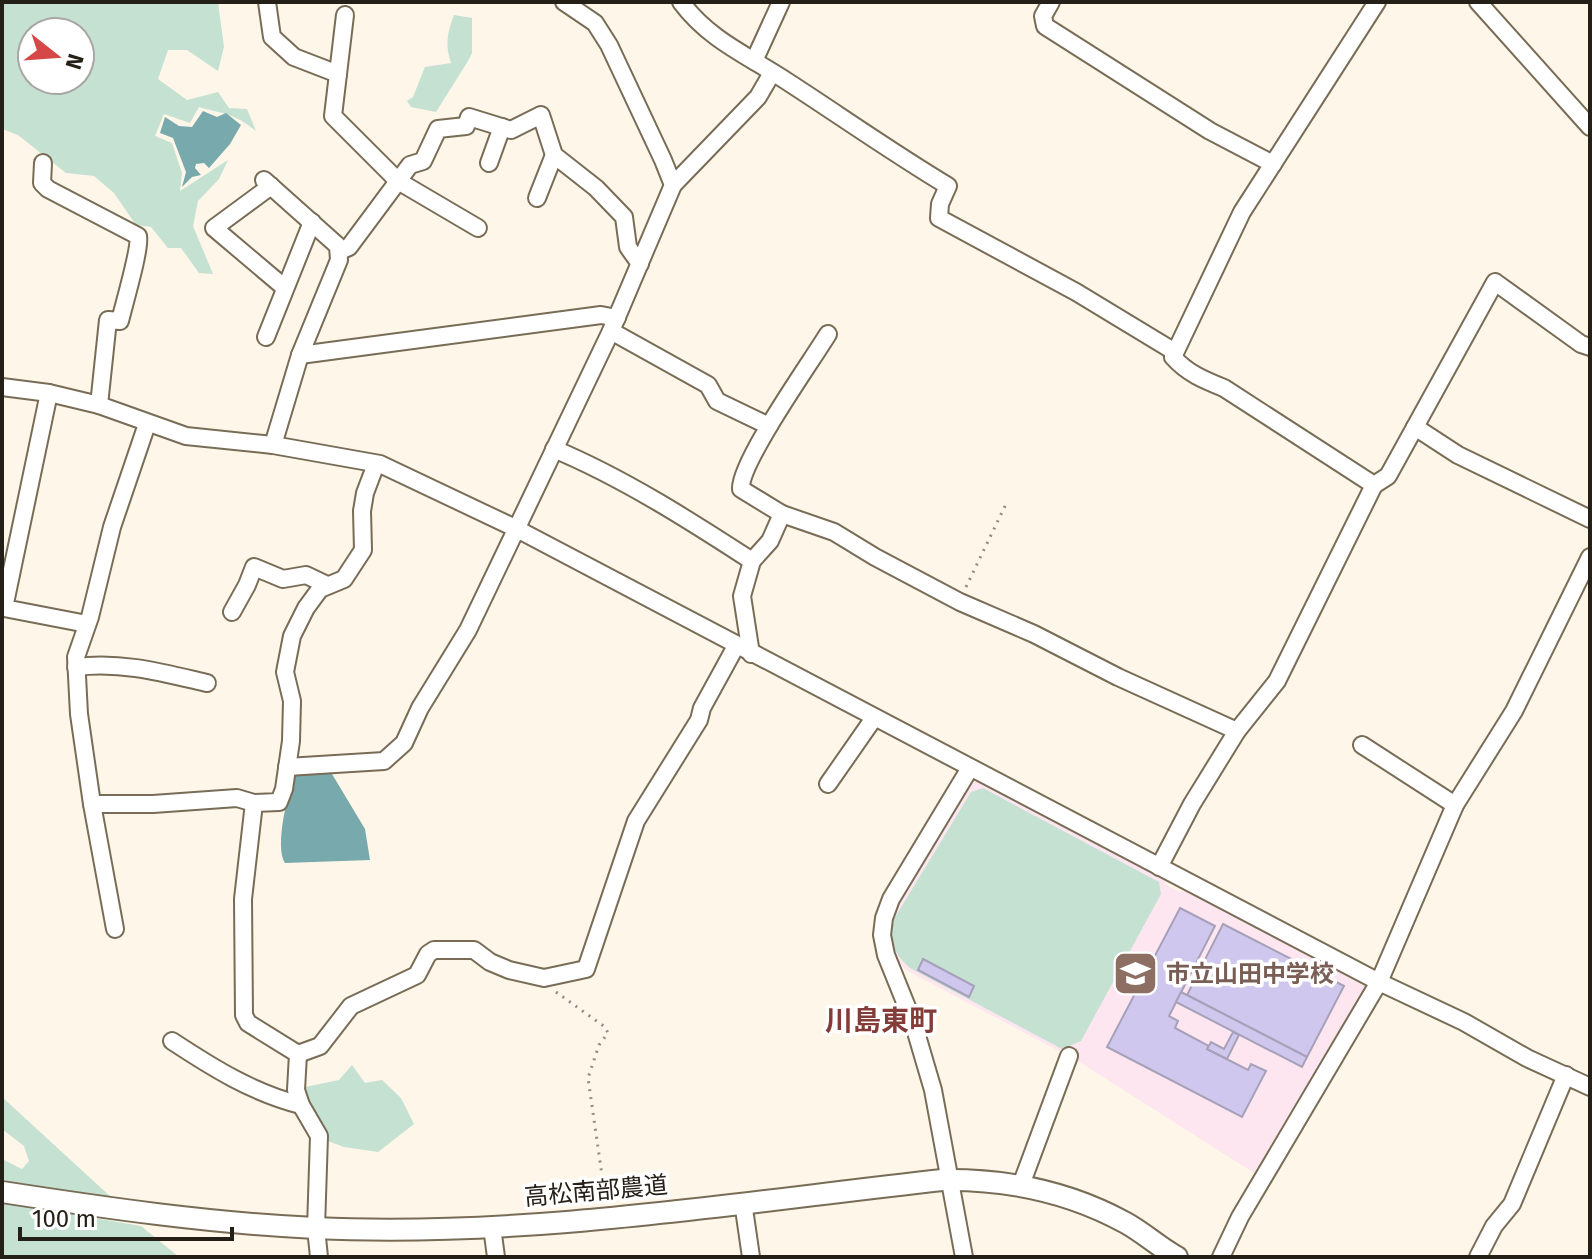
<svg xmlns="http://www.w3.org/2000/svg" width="1592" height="1259" viewBox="0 0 1592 1259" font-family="'Fira Sans','Noto Sans JP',sans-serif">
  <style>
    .education { fill: #fee6f0 }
    .green { fill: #c5e1d2; fill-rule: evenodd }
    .water { fill: #78a9ac }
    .building { fill: #cfc7ed; stroke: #a6a1b9; stroke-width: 2 }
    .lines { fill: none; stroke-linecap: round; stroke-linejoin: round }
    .minor-casing { stroke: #786c56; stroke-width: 20 }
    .tertiary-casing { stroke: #786c56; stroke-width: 24 }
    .path { stroke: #938c81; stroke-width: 3; stroke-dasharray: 2 6; stroke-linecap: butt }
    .minor { stroke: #fff; stroke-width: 16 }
    .tertiary { stroke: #fff; stroke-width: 20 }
    .labels { text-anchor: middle; stroke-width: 7; stroke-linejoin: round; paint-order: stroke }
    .education-label { font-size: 24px; font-weight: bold; fill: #785e54; stroke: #fff; text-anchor: start }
    .street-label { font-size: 24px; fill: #252017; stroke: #fff }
    .quarter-label { font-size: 28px; font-weight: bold; fill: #843c39; stroke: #fff }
  </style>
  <rect width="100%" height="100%" fill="#fef6e8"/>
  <polygon class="education" points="977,781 1164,878 1166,885 1180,892 1188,889 1364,978 1366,987 1254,1173 1078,1061 906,970 892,957 888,918 969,784"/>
  <g class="green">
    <path d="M 2,2 L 218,2 L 224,47 L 218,71 L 187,50 L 168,50 L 158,79 L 187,100 L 218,92 L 229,108 L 247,109 L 256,131 C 232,112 226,115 199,107 L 190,123 L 164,114 L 155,136 L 172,143 L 182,173 L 180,191 L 228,160 L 219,179 L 198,201 L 193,226 L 213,274 L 199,273 L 181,248 L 168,248 L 151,227 L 136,225 L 114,193 L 94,176 L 66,173 L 18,135 L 2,129 ZM 32,32 L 80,32 L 80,80 L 32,80 Z"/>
    <path d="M 454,15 L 472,18 L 472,53 L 468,61 L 436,112 L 411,107 L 407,101 L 413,97 L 425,67 L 451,63 C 445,45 447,33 454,15 Z"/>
    <path d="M 983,788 L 1159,882 L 1161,894 L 1081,1041 L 1062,1049 L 910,968 C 893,953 888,941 894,919 L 971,792 Z"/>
    <polygon points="352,1065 365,1083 382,1080 401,1098 414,1124 378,1152 344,1147 325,1140 305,1087 339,1080"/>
    <polygon points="2,1097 112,1198 10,1185 2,1177 2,1159 22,1169 29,1161 24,1146 2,1129"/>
    <polygon points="2,1202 141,1226 179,1257 2,1257"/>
  </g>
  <g class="water">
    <polygon points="203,111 217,117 226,113 241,125 230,144 209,168 204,163 196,164 195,168 201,175 192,177 182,187 186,172 173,138 160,133 165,117 179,126 192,127"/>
    <path d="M 296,773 L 332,774 L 365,829 L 370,860 L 285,863 C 274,848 288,789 296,773 Z"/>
  </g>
  <g class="building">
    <polygon points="1180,908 1215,926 1169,1016 1178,1021 1175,1028 1209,1046 1207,1049 1248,1070 1251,1064 1266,1071 1242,1117 1107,1047"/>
    <polygon points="1223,924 1344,986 1307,1057 1187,995"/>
    <polygon points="923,959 974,986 969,997 918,970"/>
    <polygon points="1181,992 1307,1057 1302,1067 1176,1002"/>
    <polygon points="1233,1032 1239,1035 1227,1059 1207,1049 1211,1042 1224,1049"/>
  </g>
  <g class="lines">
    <defs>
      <g id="minor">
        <polyline points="267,2 272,37 294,57 338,74"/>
        <polyline points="564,2 595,23 609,45 663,160 673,185"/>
        <path d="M 681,2 C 710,41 749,56 788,82 C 842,117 893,153 948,186 L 940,204 L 939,218 L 1076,292 L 1175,352"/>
        <polyline points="1051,2 1043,16 1045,26 1210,131 1273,164"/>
        <polyline points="1478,2 1590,127"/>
        <polyline points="345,15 333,116 398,181 478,228"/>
        <polyline points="754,61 781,2"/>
        <path d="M 43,163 L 42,183 L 48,189 L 138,236 C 141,247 124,304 120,321 L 108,320 L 99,405"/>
        <polyline points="489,163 502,127"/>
        <polyline points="264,180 338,246 339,260 300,355 273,445"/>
        <polyline points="271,186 214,228 285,288"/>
        <polyline points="537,198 554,155"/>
        <polyline points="340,251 349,247 410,165 423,161 438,129 466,126 469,117 511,130 541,115 554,155 596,188 624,217 628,247 640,264"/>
        <polyline points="611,331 708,385 717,401 769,426"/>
        <path d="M 828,334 C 811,362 739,463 741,489 L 782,514 L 834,532 L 875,557 L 960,602 L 1034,634 L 1118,677 L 1237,731"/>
        <polyline points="266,337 312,222"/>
        <polyline points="300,355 601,315 617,318"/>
        <polyline points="2,387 49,393 99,405 186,436 273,445 380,464 515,528 1379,982 1464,1022 1527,1058 1590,1087"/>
        <polyline points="49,393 4,608 87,624"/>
        <polyline points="1415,427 1458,455 1590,519"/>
        <path d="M 554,449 C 623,478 689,520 752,561"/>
        <polyline points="1374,485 1388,476 1495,282 1581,344 1590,347"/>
        <polyline points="232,612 247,585 254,567 283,579 306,575 327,585"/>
        <polyline points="751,654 742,596 752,561 770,541 782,514"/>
        <path d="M 76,667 C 121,661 164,673 207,683"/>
        <polyline points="1362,745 1455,805"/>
        <polyline points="287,767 384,761 404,743 420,708 468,630 611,331 673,185 758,97 772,73"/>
        <polyline points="828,784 874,718"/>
        <polyline points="92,804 153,804 237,798 254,803"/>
        <path d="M 1159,867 L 1192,804 L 1237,731 L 1277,681 L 1374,485 L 1224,388 C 1204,380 1187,373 1173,357 L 1242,212 L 1377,2"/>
        <polyline points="115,929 92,804 79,714 76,657 90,617 112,527 147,424"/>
        <path d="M 172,1041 C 213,1068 253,1093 301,1105"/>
        <polyline points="298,1054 320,1046 351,1006 417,975 428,954 434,950 474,950 490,962 509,970 544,978 586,969 636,821 699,720 702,708 736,646"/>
        <polyline points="1021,1185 1069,1056"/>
        <polyline points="743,1202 751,1257"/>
        <polyline points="492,1227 496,1257"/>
        <polyline points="319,1257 316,1228 319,1136 301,1105 296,1090 298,1054 248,1023 244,1015 243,899 254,803 279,802 284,789 291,741 292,701 285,672 292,636 306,608 320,589 344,579 363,550 362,511 365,493 376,464"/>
        <polyline points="964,1257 933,1090 913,1022 886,955 882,935 884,918 891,899 970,768"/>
        <polyline points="1221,1257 1240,1217 1379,982 1455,805 1514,711 1590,557"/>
        <polyline points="1478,1257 1494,1226 1512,1204 1566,1075"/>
      </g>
      <path id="tertiary" d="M 2,1192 C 106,1208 209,1223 315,1228 C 524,1238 734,1203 942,1180 C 1007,1179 1068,1191 1126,1223 C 1144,1233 1159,1247 1177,1257"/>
    </defs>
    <use href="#minor" class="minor-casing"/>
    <use href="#tertiary" class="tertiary-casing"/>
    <g class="path">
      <polyline points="966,587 1006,504"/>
      <polyline points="556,992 605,1027 608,1033 599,1045 588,1078 606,1203"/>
    </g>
    <use href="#minor" class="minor"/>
    <use href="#tertiary" class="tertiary"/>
  </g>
  <defs>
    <symbol id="school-square" viewBox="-11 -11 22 22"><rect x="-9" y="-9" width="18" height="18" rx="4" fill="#8d6e63" stroke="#fff"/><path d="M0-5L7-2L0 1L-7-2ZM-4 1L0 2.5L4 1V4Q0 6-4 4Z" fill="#fff"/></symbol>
  </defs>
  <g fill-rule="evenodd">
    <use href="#school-square" x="1110" y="948" width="51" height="51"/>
  </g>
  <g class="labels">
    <g class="education-label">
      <text x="1166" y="982">市立山田中学校</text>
    </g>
    <g class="street-label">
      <text transform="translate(596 1191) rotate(-5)" y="8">高松南部農道</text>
    </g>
    <g class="quarter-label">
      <text x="881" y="1030">川島東町</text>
    </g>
  </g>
  <rect width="1592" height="1259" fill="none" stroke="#252017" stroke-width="8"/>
  <g transform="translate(56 56) rotate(107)"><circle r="38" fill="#ffffff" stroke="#a8a6a2" stroke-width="2"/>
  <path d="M0-6L14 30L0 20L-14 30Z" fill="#d64747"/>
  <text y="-12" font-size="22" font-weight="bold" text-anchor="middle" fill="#252017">N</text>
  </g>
  <path d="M20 1227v12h212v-12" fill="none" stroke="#252017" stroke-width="4"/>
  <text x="32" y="1227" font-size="24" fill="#252017" stroke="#ffffff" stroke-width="6" paint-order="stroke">100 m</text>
</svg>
